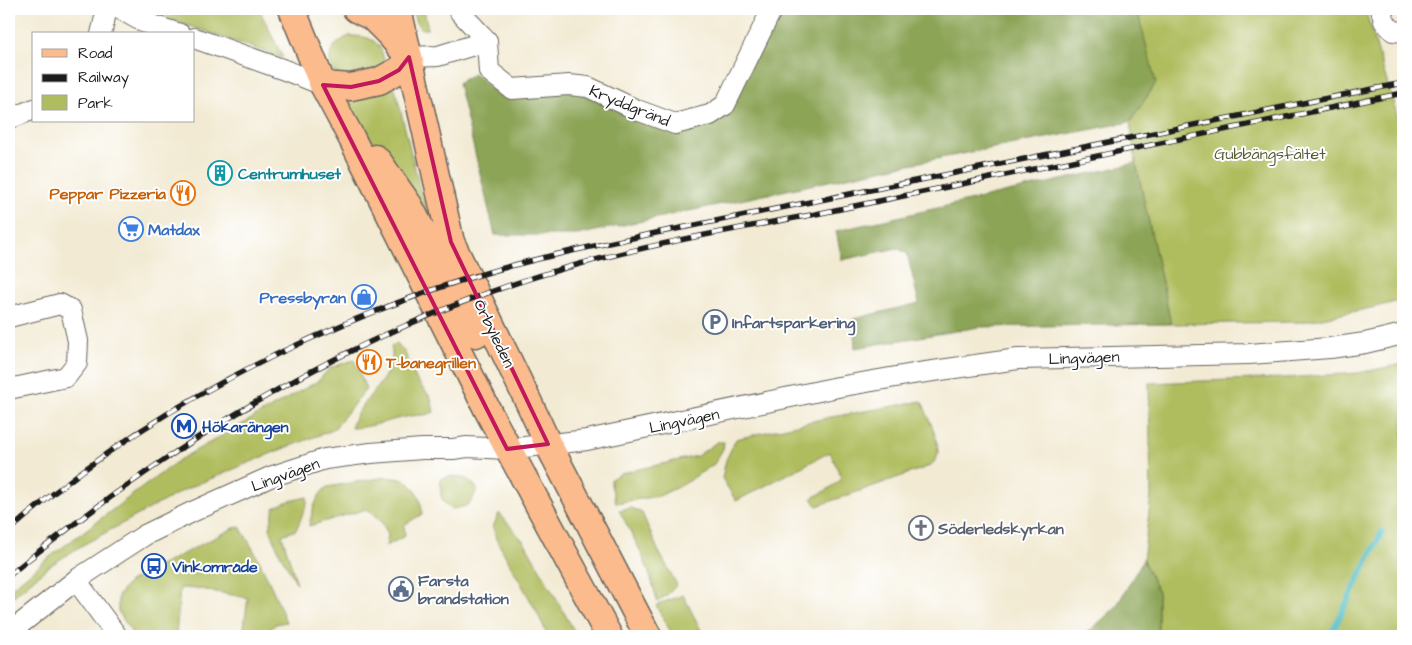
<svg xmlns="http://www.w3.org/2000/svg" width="1412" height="645" viewBox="0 0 1412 645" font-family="'Architects Daughter',sans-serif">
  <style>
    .green { fill: #b0bd5f; stroke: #666c3e }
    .forest { fill: #8ca456; stroke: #546039 }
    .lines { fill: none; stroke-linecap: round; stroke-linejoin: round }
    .stream { stroke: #4cbbc1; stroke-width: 6 }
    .minor-casing { stroke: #67645c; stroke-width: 22 }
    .major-casing { stroke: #67645c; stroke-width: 29 }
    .minor { stroke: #fff; stroke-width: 20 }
    .major { stroke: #fbbb8d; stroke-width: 26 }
    .rail-casing { stroke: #1c1c1c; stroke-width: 5.5 }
    .rail { stroke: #fff; stroke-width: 4; stroke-dasharray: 11; stroke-linecap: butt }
    .marked { fill: none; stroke: #c2185b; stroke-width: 4; stroke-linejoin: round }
    .labels { text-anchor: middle; stroke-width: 4; stroke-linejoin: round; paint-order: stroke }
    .street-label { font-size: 16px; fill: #1c1c1c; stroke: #fff }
    .park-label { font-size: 16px; fill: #575c37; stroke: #fff }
    .culture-label { font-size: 16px; font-weight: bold; fill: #0d838f; stroke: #fff; text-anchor: start }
    .food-label { font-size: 16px; font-weight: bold; fill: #c56008; stroke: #fff; text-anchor: end }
    .shop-label { font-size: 16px; font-weight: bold; fill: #366cbe; stroke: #fff; text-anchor: start }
    .service-label { font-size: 16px; font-weight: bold; fill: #4e5e75; stroke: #fff; text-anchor: start }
    .transit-label { font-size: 16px; font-weight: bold; fill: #164399; stroke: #fff; text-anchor: start }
    .worship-label { font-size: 16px; font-weight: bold; fill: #5b616d; stroke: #fff; text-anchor: start }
  </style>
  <rect width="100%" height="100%" fill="#fff"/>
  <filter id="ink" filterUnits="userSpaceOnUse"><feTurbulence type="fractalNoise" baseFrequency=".02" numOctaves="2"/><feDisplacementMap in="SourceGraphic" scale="10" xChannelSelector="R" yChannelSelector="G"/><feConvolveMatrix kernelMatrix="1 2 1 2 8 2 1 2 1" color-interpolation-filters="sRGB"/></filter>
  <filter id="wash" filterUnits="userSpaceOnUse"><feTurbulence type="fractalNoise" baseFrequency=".0096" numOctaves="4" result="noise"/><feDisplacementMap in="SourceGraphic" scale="20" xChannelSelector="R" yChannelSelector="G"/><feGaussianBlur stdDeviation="1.12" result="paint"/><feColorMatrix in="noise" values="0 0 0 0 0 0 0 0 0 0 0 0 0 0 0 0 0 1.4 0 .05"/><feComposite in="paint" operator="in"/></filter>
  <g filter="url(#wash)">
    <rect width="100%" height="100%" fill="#f2ead3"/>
    <g class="green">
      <polygon points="155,9 216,9 260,11 283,58 155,14"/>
      <polygon points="412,9 424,9 428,29 422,29 416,23"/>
      <polygon points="1085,9 1365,9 1403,135 1403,300 1371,308 1302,322 1171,324 1136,163 1130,122 1156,83"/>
      <path d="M 349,36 C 374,36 382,42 385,67 L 341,77 L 331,69 C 327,50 334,44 349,36 Z"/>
      <polygon points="395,88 421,193 434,228 406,180 356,121 345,99 347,97"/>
      <path d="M 397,343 L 405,353 L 417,381 L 431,398 L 434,412 C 423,417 421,414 411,416 C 390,419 372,428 351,428 C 357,404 385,385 391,363 C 393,358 392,352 391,347 Z"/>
      <polygon points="354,360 366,389 333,430 277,451 186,489 81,546 48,567 9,600 9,590 47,559 179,460 318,381 330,368"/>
      <polygon points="1403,364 1403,636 1158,636 1158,592 1143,560 1151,496 1149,383 1285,378 1358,373"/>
      <path d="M 922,401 C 927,416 938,436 938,452 C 938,458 934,462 930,466 L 817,506 L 812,498 L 827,490 L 842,479 L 830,452 L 736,501 L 722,478 L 726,460 L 736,439 L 826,418 Z"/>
      <polygon points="717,442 724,442 723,449 714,464 684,484 659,496 616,503 611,485 611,479 622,473 697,456"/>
      <path d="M 453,476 C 464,478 471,479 477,489 C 471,505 468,507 451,509 C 439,499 440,494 441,478 Z"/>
      <path d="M 386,477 C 392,478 402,478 406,481 C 417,488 422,502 422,514 L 404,525 L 405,536 L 386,546 L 388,534 L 381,521 L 367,509 L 309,526 C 312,513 315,496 327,487 Z"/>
      <polygon points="307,497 307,504 296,530 282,535 297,584 278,550 270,528 274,508 286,502"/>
      <path d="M 631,508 L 642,513 L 658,550 L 677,585 L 666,596 L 657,602 C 650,566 636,542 619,510 Z"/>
      <polygon points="499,513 525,543 577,636 545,636 547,634 537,612 496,539 493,527"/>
      <path d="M 240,527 C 259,557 273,589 286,622 L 275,624 C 267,635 257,640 243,634 L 248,598 L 200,589 L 180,588 L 176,636 L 134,636 L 118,611 L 118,596 L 129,582 L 202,544 L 234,528 Z"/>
      <polygon points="683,595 704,636 673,636 656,605"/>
    </g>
    <g class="forest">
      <polygon points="778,9 1137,9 1156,83 1130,122 899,166 577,235 495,235 458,83 475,73 491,89 506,94 573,90 656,123 720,115"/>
      <polygon points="1136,163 1171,324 979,327 855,348 853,319 919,303 907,253 897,248 842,260 836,231"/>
      <polygon points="1143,560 1158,592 1158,636 1084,636 1116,607"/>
    </g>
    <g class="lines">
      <polyline class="stream" points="1330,636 1382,532"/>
    </g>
  </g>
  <g filter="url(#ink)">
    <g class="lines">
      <defs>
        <g id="minor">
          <polyline points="120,9 143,22 180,34"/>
          <polyline points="460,9 460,12 487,41 489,71 512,89 569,85 588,87 637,110 675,124 710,115 725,105 772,9"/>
          <polyline points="1381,9 1384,21 1393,31 1403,32"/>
          <polyline points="101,34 107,9"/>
          <polyline points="194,38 282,69 323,85"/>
          <polyline points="409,57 438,56 487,41"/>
          <polyline points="9,119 34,109"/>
          <polyline points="9,317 60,304 71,310 78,341 77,363 66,377 9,389"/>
          <polyline points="76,580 117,636"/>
          <polyline points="9,633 76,580 145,535 192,512 270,477 325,459 371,453 422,449 453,449 467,447 507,449 587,440 838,387 919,373 1018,359 1249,354 1330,348 1365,343 1403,334"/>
        </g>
        <g id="major">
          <polyline points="292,9 323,85 352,139 490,415 609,636"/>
          <polyline points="356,9 372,17 390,35 407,55"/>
          <polyline points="398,9 451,242 530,405 548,444 648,636"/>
          <polyline points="323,85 351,87 379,81 399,70 409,57"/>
          <polyline points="375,158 379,162 409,205 476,334"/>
        </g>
      </defs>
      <use href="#minor" class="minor-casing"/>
      <use href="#major" class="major-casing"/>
      <use href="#minor" class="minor"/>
      <use href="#major" class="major"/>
      <defs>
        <g id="rail">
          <path d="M 9,531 C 116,435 245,362 379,310 C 412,297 445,285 479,275 C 535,258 594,246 651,234 L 1403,83"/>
          <path d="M 9,576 C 22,564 37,553 51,542 C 84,516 117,492 152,468 C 270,387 398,320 535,277 C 625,249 718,232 811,215 L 1403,93"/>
        </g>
      </defs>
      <use href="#rail" class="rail-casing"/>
      <use href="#rail" class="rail"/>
    </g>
  </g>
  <path class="marked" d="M 409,57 L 451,242 L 548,444 L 507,449 L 323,85 L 351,87 L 379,81 L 399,70 Z"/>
  <defs>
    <symbol id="building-ring" viewBox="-11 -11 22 22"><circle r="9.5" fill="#fff" stroke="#0f9aa8" stroke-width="1.5"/><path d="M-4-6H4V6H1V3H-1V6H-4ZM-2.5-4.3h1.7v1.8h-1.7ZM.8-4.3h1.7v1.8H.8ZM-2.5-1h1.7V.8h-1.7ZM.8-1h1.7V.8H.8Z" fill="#0f9aa8"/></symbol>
    <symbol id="restaurant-ring" viewBox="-11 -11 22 22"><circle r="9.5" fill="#fff" stroke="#e8710a" stroke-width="1.5"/><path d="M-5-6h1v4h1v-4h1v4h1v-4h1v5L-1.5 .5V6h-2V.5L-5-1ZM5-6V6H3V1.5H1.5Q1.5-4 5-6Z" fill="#e8710a"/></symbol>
    <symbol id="supermarket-ring" viewBox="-11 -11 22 22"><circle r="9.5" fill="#fff" stroke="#3f7fe0" stroke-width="1.5"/><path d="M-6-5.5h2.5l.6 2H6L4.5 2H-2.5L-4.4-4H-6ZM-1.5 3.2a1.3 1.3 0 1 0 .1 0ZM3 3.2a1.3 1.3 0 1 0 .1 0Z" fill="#3f7fe0"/></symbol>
    <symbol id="shop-ring" viewBox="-11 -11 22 22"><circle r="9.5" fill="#fff" stroke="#3f7fe0" stroke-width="1.5"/><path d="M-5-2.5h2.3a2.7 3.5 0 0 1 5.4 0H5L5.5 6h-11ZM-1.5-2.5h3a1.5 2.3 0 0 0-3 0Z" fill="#3f7fe0"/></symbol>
    <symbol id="parking-ring" viewBox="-11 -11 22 22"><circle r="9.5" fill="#fff" stroke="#5c6f8a" stroke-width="1.5"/><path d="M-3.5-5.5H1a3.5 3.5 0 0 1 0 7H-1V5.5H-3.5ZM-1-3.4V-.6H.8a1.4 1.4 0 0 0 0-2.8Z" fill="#5c6f8a"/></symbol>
    <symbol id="metro-ring" viewBox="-11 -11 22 22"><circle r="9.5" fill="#fff" stroke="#1a4fb4" stroke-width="1.5"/><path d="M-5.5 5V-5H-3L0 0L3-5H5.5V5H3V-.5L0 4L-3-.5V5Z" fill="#1a4fb4"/></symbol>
    <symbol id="church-ring" viewBox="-11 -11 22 22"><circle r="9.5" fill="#fff" stroke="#6b7280" stroke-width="1.5"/><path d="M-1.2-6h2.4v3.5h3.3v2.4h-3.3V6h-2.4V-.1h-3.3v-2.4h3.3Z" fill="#6b7280"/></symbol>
    <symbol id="bus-ring" viewBox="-11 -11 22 22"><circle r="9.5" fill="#fff" stroke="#1a4fb4" stroke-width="1.5"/><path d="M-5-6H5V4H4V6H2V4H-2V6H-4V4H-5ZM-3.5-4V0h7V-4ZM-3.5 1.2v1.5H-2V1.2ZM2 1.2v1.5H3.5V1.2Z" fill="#1a4fb4"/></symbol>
    <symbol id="civic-ring" viewBox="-11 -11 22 22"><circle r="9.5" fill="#fff" stroke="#5c6f8a" stroke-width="1.5"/><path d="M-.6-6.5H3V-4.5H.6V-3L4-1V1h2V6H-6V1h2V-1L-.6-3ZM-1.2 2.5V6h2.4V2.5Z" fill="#5c6f8a"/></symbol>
  </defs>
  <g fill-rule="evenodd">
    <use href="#building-ring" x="206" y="159" width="28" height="28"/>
    <use href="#restaurant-ring" x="169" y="179" width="28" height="28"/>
    <use href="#supermarket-ring" x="117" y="215" width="28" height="28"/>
    <use href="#shop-ring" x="350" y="283" width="28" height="28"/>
    <use href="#parking-ring" x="701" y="308" width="28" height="28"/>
    <use href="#restaurant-ring" x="355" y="348" width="28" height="28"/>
    <use href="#metro-ring" x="170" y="412" width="28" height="28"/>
    <use href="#church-ring" x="907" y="514" width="28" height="28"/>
    <use href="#bus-ring" x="140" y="552" width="28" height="28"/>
    <use href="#civic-ring" x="387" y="575" width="28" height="28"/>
  </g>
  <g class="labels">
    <g class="street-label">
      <text transform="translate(630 105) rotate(22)" y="6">Kryddgränd</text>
      <text transform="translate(495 333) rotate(64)" y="6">Örbyleden</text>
      <text transform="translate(1084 357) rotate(-2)" y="6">Lingvägen</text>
      <text transform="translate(684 420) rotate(-12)" y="6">Lingvägen</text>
      <text transform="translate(285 474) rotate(-20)" y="6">Lingvägen</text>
    </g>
    <g class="park-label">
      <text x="1270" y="159">Gubbängsfältet</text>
    </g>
    <g class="culture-label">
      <text x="238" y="179">Centrumhuset</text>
    </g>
    <g class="food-label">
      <text x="166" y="199">Peppar Pizzeria</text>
      <text x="386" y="368" text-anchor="start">T-banegrillen</text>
    </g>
    <g class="shop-label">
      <text x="148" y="235">Matdax</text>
      <text x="346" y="303" text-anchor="end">Pressbyrån</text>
    </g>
    <g class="service-label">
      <text x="732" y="328">Infartsparkering</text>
      <text x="418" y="586">Farsta<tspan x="418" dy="18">brandstation</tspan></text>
    </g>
    <g class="transit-label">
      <text x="202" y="432">Hökarängen</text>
      <text x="172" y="572">Vinkområde</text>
    </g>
    <g class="worship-label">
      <text x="938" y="534">Söderledskyrkan</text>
    </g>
  </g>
  <rect width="1412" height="645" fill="none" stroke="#fff" stroke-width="30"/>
  <rect x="32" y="32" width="162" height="90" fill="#ffffff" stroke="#a4a4a4"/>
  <rect x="42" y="49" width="25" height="8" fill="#fbbb8d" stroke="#a4a4a4"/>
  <text x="78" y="58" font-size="15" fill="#1c1c1c">Road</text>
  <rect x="42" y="74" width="25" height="8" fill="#1c1c1c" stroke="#a4a4a4"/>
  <text x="78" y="82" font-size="15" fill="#1c1c1c">Railway</text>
  <rect x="42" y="95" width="25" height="15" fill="#b0bd5f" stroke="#a4a4a4"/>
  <text x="78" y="108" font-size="15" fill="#1c1c1c">Park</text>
</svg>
